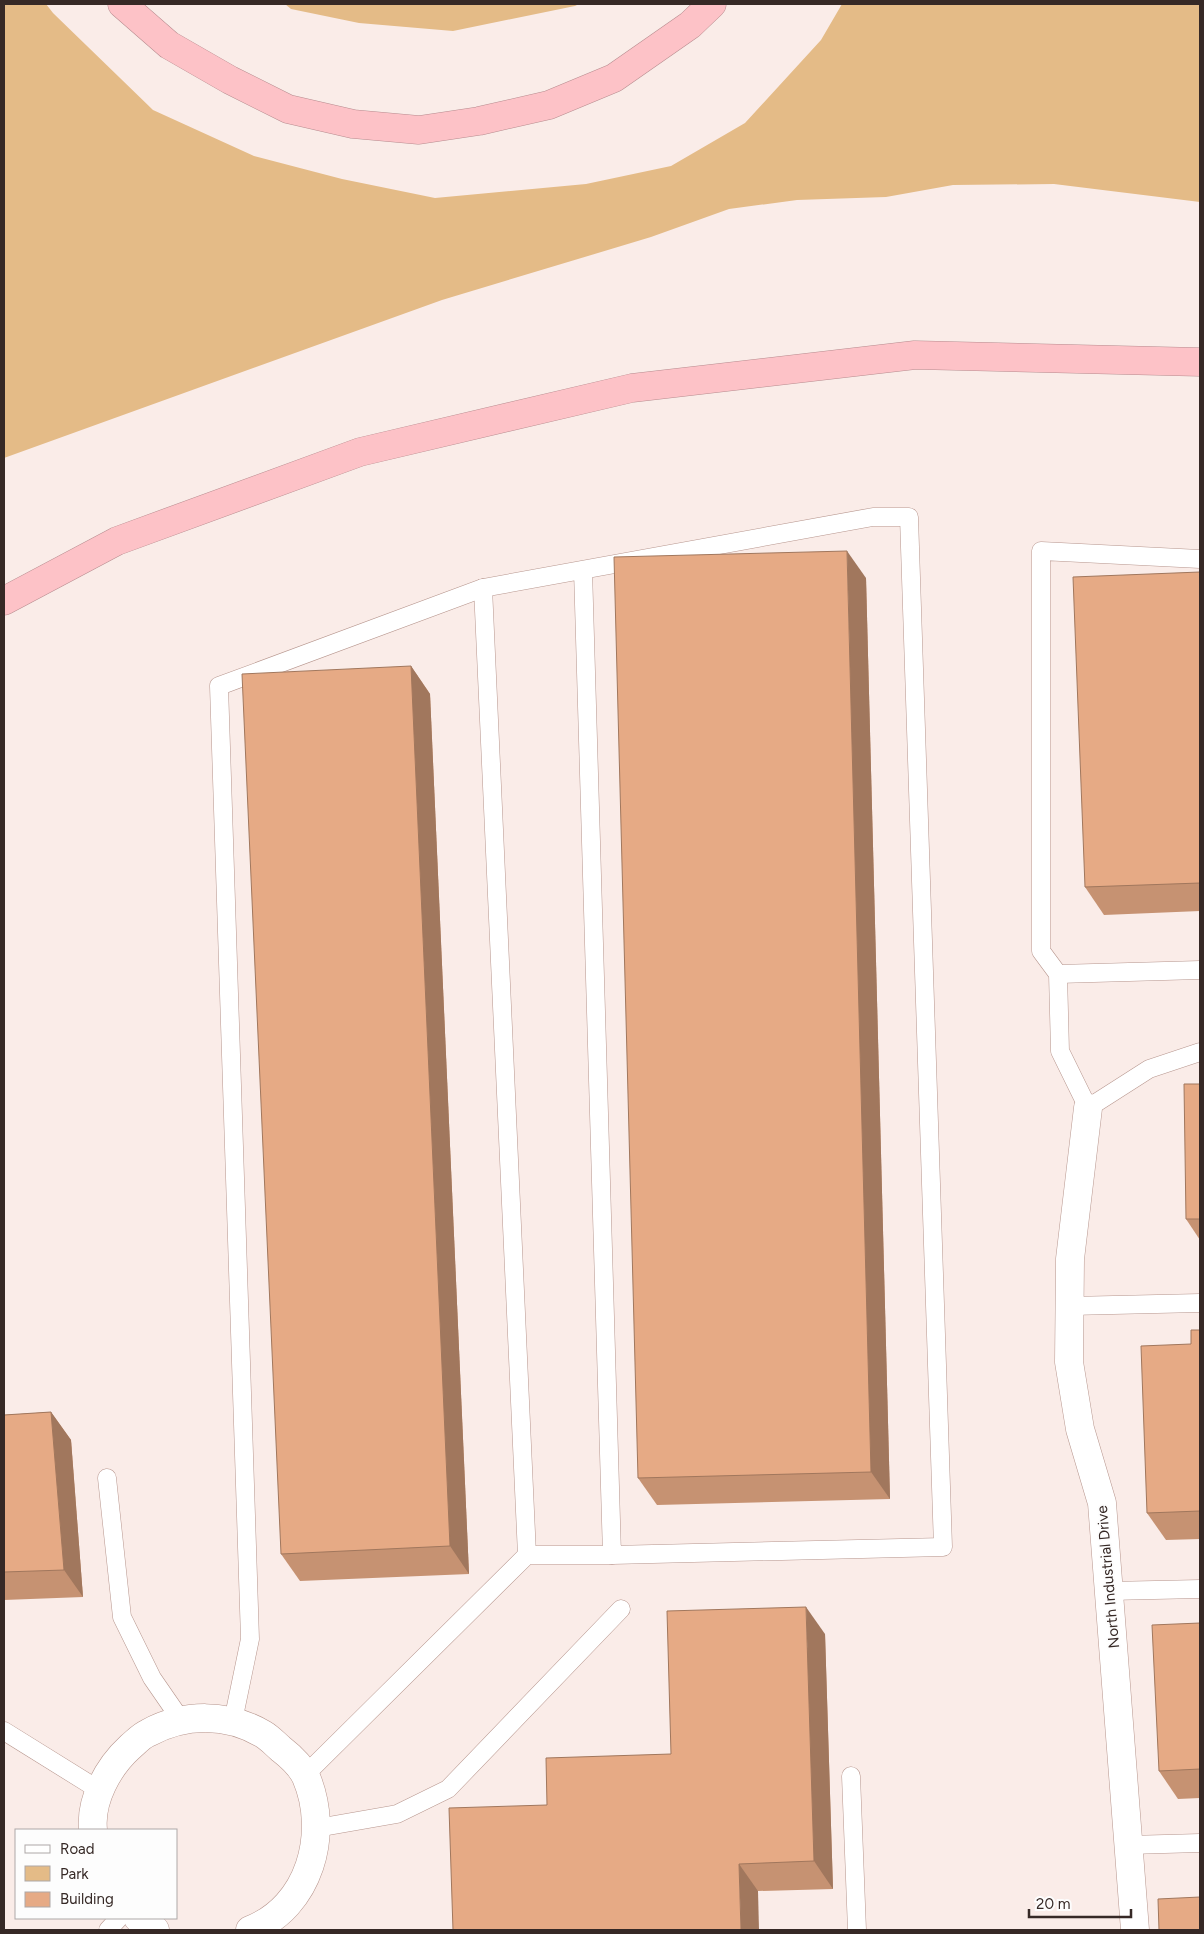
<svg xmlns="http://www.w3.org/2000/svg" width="1204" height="1934" viewBox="0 0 1204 1934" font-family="Figtree,sans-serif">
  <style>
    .green { fill: #e4bb87 }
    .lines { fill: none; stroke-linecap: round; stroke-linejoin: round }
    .service-casing { stroke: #b7968e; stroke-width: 19 }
    .minor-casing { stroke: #b7968e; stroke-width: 29 }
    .motorway-casing { stroke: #b78c8f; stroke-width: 29 }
    .service { stroke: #fff; stroke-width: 18 }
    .minor { stroke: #fff; stroke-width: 28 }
    .motorway { stroke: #fdc2c7; stroke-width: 28 }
    .wall { fill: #c69272 }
    .shaded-wall { fill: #a1775d }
    .building { fill: #e6aa85; stroke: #a1775d }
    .labels { text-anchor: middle; stroke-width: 4; stroke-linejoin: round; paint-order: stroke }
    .street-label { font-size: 15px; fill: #362926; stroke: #fdfdfd }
  </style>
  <rect width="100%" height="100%" fill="#faece8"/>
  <g class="green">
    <polygon points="4,4 46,4 53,13 153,110 254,156 342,179 435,198 586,184 671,166 745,123 821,40 842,4 1200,4 1200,202 1054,184 953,185 886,197 797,200 729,209 651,237 442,300 4,458"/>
    <polygon points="285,4 579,4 575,6 453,31 359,23 291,9"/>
  </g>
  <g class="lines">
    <defs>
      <g id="service">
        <polyline points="1200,559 1041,551 1041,951 1058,974 1060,1051 1088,1108 1149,1069 1200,1052"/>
        <polyline points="483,588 527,1555"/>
        <polyline points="1058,974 1200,970"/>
        <polyline points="1070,1306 1200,1303"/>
        <polyline points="107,1478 122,1617 152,1678 181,1720"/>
        <polyline points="1109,1591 1200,1589"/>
        <polyline points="233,1721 250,1639 219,686 483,588 873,517 909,517 943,1547 612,1555 583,570"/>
        <polyline points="4,1731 99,1790"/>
        <polyline points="305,1775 527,1555 612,1555"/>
        <polyline points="851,1776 857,1930"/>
        <polyline points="317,1828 397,1814 448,1789 621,1609"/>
        <polyline points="1129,1845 1200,1843"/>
        <polyline points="108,1930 119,1918"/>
      </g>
      <g id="minor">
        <polyline points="1088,1108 1070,1259 1069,1362 1080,1429 1102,1503 1135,1930"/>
        <path d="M 93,1830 C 90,1800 108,1767 130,1747 C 136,1742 141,1736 148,1733 C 185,1713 227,1713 263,1734 C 270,1738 275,1744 281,1749 C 290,1756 301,1766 306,1777 C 330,1833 310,1907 250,1930"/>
        <polyline points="138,1918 155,1930"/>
      </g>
      <g id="motorway">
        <polyline points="122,4 169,45 230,80 288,109 353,124 419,130 479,121 549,105 614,78 690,25 712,4"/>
        <polyline points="4,601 117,541 360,452 632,388 915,355 1200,362"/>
      </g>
    </defs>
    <use href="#service" class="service-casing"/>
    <use href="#minor" class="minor-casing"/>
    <use href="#motorway" class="motorway-casing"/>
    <use href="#service" class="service"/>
    <use href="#minor" class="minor"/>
    <use href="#motorway" class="motorway"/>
  </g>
  <g class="wall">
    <polygon points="1200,572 1200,911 1104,915 1085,887"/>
    <polygon points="866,578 890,1499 657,1505 638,1478"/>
    <polygon points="411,666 430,694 469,1574 300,1581 281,1554"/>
    <polygon points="1200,1084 1200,1240 1186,1219"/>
    <polygon points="1200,1330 1200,1539 1166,1540 1147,1513 1191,1344"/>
    <polygon points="51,1412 71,1440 83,1597 4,1600 4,1415"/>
    <polygon points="1200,1623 1200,1798 1178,1799 1159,1771"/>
    <polygon points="825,1634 833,1889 758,1891 547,1805 671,1754"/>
  </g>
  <g class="shaded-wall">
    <polygon points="847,551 866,578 890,1499 871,1472"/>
    <polygon points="411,666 430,694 469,1574 450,1546"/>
    <polygon points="51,1412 71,1440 83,1597 64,1570"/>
    <polygon points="806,1607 825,1634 833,1889 814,1861"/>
    <polygon points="739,1864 758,1891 759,1930 741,1930"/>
  </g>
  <g class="building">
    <polygon points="847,551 871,1472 638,1478 614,557"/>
    <polygon points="1200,572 1200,883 1085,887 1073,577"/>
    <polygon points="411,666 450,1546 281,1554 242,674"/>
    <polygon points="1184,1084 1200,1084 1200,1219 1186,1219"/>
    <polygon points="1191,1330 1200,1330 1200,1511 1147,1513 1141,1346 1191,1344"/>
    <polygon points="51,1412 64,1570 4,1572 4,1415"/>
    <polygon points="806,1607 814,1861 739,1864 741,1930 453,1930 449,1808 547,1805 546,1758 671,1754 667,1611"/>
    <polygon points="1200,1623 1200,1769 1159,1771 1152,1625"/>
    <polygon points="1200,1897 1200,1930 1159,1930 1158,1899"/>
  </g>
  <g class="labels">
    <g class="street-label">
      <text transform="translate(1108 1577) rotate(-95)" y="5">North Industrial Drive</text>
    </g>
  </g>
  <rect width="1204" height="1934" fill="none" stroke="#362926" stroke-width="10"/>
  <rect x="15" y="1829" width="162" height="90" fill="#fdfdfd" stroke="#ada8a7"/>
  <rect x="25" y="1845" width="25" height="8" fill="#ffffff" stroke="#ada8a7"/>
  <text x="60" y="1854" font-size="15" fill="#362926">Road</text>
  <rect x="25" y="1866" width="25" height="15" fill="#e4bb87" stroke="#ada8a7"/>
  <text x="60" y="1879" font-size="15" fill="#362926">Park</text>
  <rect x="25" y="1892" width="25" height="15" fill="#e6aa85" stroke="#ada8a7"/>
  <text x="60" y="1904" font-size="15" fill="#362926">Building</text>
  <path d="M1029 1909v8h102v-8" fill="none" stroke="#362926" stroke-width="2.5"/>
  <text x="1036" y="1909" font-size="15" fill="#362926" stroke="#fdfdfd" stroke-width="4" paint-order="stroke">20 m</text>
</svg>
